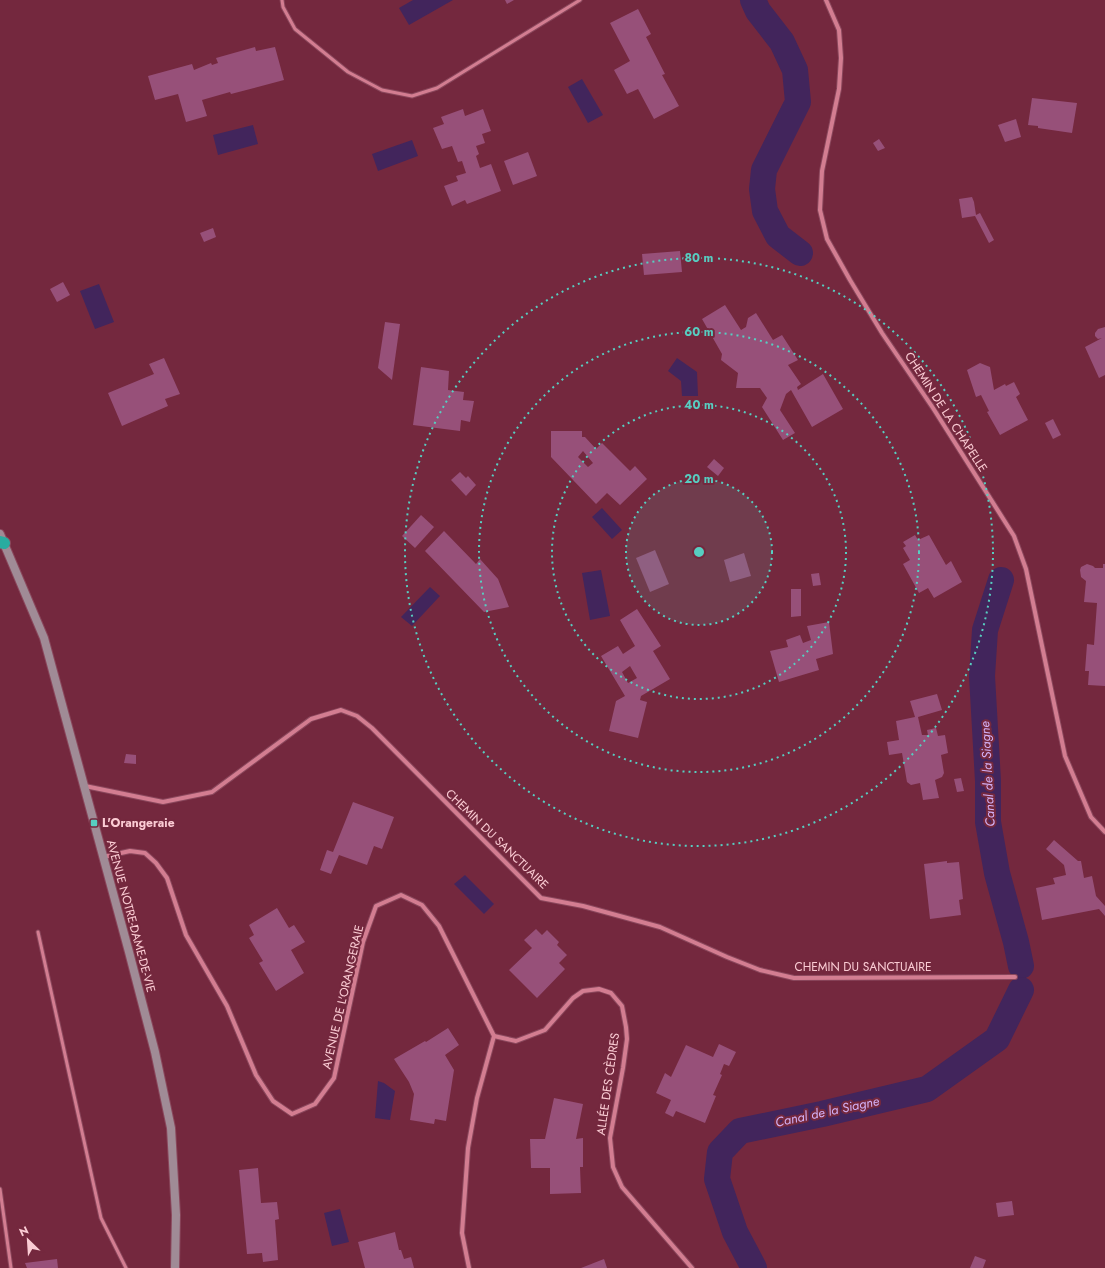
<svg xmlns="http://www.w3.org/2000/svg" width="1105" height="1268" viewBox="0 0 1105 1268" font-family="Jost,sans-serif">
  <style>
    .water { fill: #42255c }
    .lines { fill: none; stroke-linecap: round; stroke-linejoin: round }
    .canal { stroke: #42255c; stroke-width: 26 }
    .building { fill: #975079; fill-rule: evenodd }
    .lane-casing { stroke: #8a475c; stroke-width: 5 }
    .street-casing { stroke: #8a475c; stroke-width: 6 }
    .secondary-casing { stroke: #8a475c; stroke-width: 10 }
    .highway-casing { stroke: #8a475c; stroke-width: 14 }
    .lane { stroke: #d37d91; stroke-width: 3 }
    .street { stroke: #d37d91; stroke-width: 4 }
    .secondary { stroke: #a08b96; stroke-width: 8 }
    .highway { stroke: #29aca0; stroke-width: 12 }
    .ring { fill: none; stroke: #57cec1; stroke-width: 2; stroke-dasharray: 2 4 }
    .poi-dot { fill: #57cec1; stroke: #74283e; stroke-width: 1.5 }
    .labels { text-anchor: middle; stroke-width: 4; stroke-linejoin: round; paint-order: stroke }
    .street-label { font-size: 12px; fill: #fbccd4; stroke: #74283e }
    .poi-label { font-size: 12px; font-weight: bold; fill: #fbccd4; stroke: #74283e; text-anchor: start }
    .water-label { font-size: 13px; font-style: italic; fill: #d3b2f8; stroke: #74283e }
    .centre { fill: #57cec1; stroke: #74283e; stroke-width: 2 }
    .ring-label { font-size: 12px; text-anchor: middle; font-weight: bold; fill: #57cec1; stroke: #74283e; stroke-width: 4; stroke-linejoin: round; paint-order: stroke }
  </style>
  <rect width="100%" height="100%" fill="#74283e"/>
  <g class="water">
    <polygon points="413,0 453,0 409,25 399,8"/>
    <polygon points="582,79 603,115 588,123 568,87"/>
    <polygon points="253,125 258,144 218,155 213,135"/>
    <polygon points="412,140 418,156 378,171 372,154"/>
    <polygon points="99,284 114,322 95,329 80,291"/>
    <polygon points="677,358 697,372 698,396 682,396 681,381 668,371"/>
    <polygon points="602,508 622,530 612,539 592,517"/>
    <polygon points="601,570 610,616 590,620 582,573"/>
    <polygon points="430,587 440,596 412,626 401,617"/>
    <polygon points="465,875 494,904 484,914 454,884"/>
    <polygon points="378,1081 384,1083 395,1091 390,1120 375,1118"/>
    <polygon points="340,1209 349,1242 332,1246 324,1213"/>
  </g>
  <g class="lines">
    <g class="canal">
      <polyline points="753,0 758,11 782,42 795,70 798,102 764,170 762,189 765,211 778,236 800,253"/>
      <polyline points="1001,580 985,630 982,676 988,781 988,822 997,873 1016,942 1021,966"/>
      <polyline points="754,1268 735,1232 717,1179 720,1152 740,1131 822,1114 927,1089 997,1039 1021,990"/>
    </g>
  </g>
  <g class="building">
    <polygon points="505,0 514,0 507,4"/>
    <polygon points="638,9 651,34 646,37 665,74 662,75 679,106 654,119 638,89 627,94 614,70 630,61 610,23"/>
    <polygon points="255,47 256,51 275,47 284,80 231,94 230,92 202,100 207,116 186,122 178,94 155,100 148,76 192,64 194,70 211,63 212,65 218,63 216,58"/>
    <polygon points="1032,98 1077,103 1072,133 1038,128 1038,126 1028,125"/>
    <polygon points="463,109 465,116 483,109 491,131 482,134 485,143 476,146 479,154 476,156 480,168 491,164 501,191 467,204 465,200 452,206 444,186 458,181 456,176 466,173 462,161 458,162 452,146 442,149 433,128 444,124 441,117"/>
    <polygon points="1016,119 1021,137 1005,142 998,125"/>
    <polygon points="879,139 885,148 878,151 873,143"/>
    <polygon points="528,152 537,176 513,185 504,161"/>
    <polygon points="972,197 974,202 976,215 980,213 994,240 989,243 975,216 962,218 959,199"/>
    <polygon points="213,228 216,237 204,242 200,233"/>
    <polygon points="680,251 682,272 644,275 642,254"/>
    <polygon points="63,282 70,295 57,302 50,289"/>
    <polygon points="725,305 741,330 746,327 748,318 756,313 773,340 782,335 798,360 788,365 801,384 797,387 798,390 823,374 843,409 812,427 791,390 786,394 780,410 795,433 783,440 762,407 767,398 760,388 736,388 738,373 721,360 722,354 702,319"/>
    <polygon points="385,322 400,324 392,380 378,368"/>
    <polygon points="1105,327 1105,375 1099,378 1085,347 1102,338 1098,339 1095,336 1095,333 1098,329"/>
    <polygon points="164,358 180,394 165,399 168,406 122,426 108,393 154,374 149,364"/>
    <polygon points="980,363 990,367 994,390 1005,384 1006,386 1014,382 1020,394 1016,397 1028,420 1000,435 987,412 989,411 981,395 976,397 967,370"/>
    <polygon points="421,367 449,371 448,390 464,392 463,400 474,401 470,422 461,420 460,431 413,425"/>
    <polygon points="1053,419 1061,435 1053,439 1045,423"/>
    <path d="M 551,431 L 582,431 L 582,437 L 585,437 L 596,449 L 602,443 L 630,471 L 635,466 L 647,479 L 620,505 L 607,493 L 596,504 L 551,457 ZM 583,451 L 593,463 L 588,467 L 578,457 Z"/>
    <polygon points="714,459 724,468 718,476 707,467"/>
    <polygon points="460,472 466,478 468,476 476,485 466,496 451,480"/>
    <polygon points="421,515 434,527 415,548 402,536"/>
    <polygon points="444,531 476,564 480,559 498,579 509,607 484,612 425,551"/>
    <polygon points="915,535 918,540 929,535 946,565 951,561 962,582 934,598 928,588 919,593 903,564 910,560 903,548 906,546 903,542"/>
    <polygon points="655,550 669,584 650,592 636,558"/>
    <polygon points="744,553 751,576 730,582 724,560"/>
    <polygon points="1087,564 1093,566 1095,568 1103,568 1103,564 1105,564 1105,686 1088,685 1089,671 1085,671 1087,644 1094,645 1097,603 1084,602 1086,581 1081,577 1080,570 1081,567"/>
    <polygon points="819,573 821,585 813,586 811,574"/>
    <polygon points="791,589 801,589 801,616 791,617"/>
    <path d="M 637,609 L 661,646 L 653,651 L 670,679 L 641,696 L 640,700 L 647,702 L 638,738 L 609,731 L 616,701 L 625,696 L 601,656 L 618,646 L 623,654 L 635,646 L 620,620 ZM 630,666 L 637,678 L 628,683 L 622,672 Z"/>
    <polygon points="829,622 833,654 816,659 819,670 779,682 770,651 788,647 786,640 800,635 803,643 811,640 807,626"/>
    <polygon points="937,694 942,710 918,717 922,735 928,735 927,730 936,728 938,736 945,735 948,753 941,755 944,773 942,777 935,780 939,798 923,800 920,783 911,785 907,782 902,753 889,755 887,742 899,740 896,721 915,717 910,701"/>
    <polygon points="126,754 136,755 136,764 124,763"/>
    <polygon points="961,778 964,791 957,792 954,779"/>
    <polygon points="353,802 394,817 382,849 374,846 367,865 339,855 331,874 320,870 327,850 333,852"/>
    <polygon points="1054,840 1078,861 1081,861 1084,878 1092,876 1096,896 1105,906 1105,916 1099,909 1042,920 1036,888 1055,884 1053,878 1066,875 1064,865 1046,849"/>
    <polygon points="947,861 947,863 959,862 963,899 959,900 961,915 930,919 924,864"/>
    <polygon points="277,908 289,928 294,925 305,942 291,950 304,973 276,991 259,963 263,961 249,938 254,935 249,925"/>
    <polygon points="536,929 542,935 547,930 559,942 557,945 567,955 559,963 565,969 537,998 509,970 532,948 524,940"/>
    <polygon points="448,1028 459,1045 445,1055 454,1070 446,1121 435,1119 434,1124 410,1120 414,1094 409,1082 394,1059 425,1041 426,1042"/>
    <polygon points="719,1044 736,1052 729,1066 724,1064 720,1074 722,1075 713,1095 716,1096 705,1123 676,1111 673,1117 665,1113 671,1100 656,1093 665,1073 671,1077 686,1045 713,1057"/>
    <polygon points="554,1098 583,1104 576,1139 583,1138 583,1167 580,1167 581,1193 550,1194 550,1168 531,1168 530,1139 545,1139"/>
    <polygon points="258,1168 261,1203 277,1202 279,1219 275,1220 278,1260 263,1262 262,1253 247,1254 239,1170"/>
    <polygon points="1012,1201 1014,1215 998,1217 996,1203"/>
    <polygon points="395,1232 399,1250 401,1250 404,1259 411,1257 414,1268 365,1268 358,1242"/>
    <polygon points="975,1256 986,1260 983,1268 970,1268"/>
    <polygon points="57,1259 58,1268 27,1268 25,1263"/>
    <polygon points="604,1259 607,1268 581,1268"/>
  </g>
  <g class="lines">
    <defs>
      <g id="lane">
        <polyline points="282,0 283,7 295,29 348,72 382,90 412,96 437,88 580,0"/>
        <polyline points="38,932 101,1218 126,1268"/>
        <polyline points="0,1189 11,1268"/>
      </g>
      <g id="street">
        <polyline points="826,0 839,30 841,58 839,89 822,171 820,210 827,239 850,280 882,333 933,408 1014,536 1026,569 1065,756 1091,817 1105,832"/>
        <polyline points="85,786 163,802 212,792 311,719 341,710 357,716 372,728 541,898 583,906 660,927 727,957 760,970 794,978 1015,977"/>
        <polyline points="103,857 130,851 145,853 156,863 167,878 186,935 227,1006 256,1075 273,1101 292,1114 315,1104 334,1078 363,942 376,906 401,895 422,905 439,926 494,1036 477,1098 468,1148 462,1233 469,1268"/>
        <polyline points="494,1036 516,1041 545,1030 573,998 583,991 599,989 611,993 622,1006 626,1027 627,1039 623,1068 610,1138 613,1167 622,1187 692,1268"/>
      </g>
      <polyline id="secondary" points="0,534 44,638 129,952 155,1052 171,1128 176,1215 175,1268"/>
      <polyline id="highway" points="0,542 4,543"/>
    </defs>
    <use href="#lane" class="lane-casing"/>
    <use href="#street" class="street-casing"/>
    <use href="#secondary" class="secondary-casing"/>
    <use href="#highway" class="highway-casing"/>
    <use href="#lane" class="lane"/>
    <use href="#street" class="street"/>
    <use href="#secondary" class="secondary"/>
    <use href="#highway" class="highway"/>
  </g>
  <circle cx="699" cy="552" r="73" fill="#57cec1" fill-opacity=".12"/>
  <g class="ring">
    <circle cx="699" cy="552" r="73"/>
    <circle cx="699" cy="552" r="147"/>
    <circle cx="699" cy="552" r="220"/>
    <circle cx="699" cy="552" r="294"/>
  </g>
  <rect class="poi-dot" x="90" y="819" width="8" height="8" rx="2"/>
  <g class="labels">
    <g class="street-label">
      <text transform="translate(946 412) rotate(57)" y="4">CHEMIN DE LA CHAPELLE</text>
      <text transform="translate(497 839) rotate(44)" y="4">CHEMIN DU SANCTUAIRE</text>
      <text transform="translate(131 916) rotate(75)" y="4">AVENUE NOTRE-DAME-DE-VIE</text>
      <text x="863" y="971">CHEMIN DU SANCTUAIRE</text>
      <text transform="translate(343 997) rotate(-77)" y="4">AVENUE DE L'ORANGERAIE</text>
      <text transform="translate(608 1084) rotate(-82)" y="4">ALLÉE DES CÈDRES</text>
    </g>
    <g class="poi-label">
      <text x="102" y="827">L'Orangeraie</text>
    </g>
    <g class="water-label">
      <text transform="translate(987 774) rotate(-93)" y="5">Canal de la Siagne</text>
      <text transform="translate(827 1111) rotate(-12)" y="5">Canal de la Siagne</text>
    </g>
  </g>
  <circle cx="699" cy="552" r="6" class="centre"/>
  <g class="ring-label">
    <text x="699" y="262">80 m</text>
    <text x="699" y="336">60 m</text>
    <text x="699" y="409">40 m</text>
    <text x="699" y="483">20 m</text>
  </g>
  <g transform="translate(28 1240) rotate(335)" stroke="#74283e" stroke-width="3" paint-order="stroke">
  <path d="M0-3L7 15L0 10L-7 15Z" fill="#fbccd4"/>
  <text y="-6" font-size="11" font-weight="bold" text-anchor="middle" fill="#fbccd4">N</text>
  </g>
</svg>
